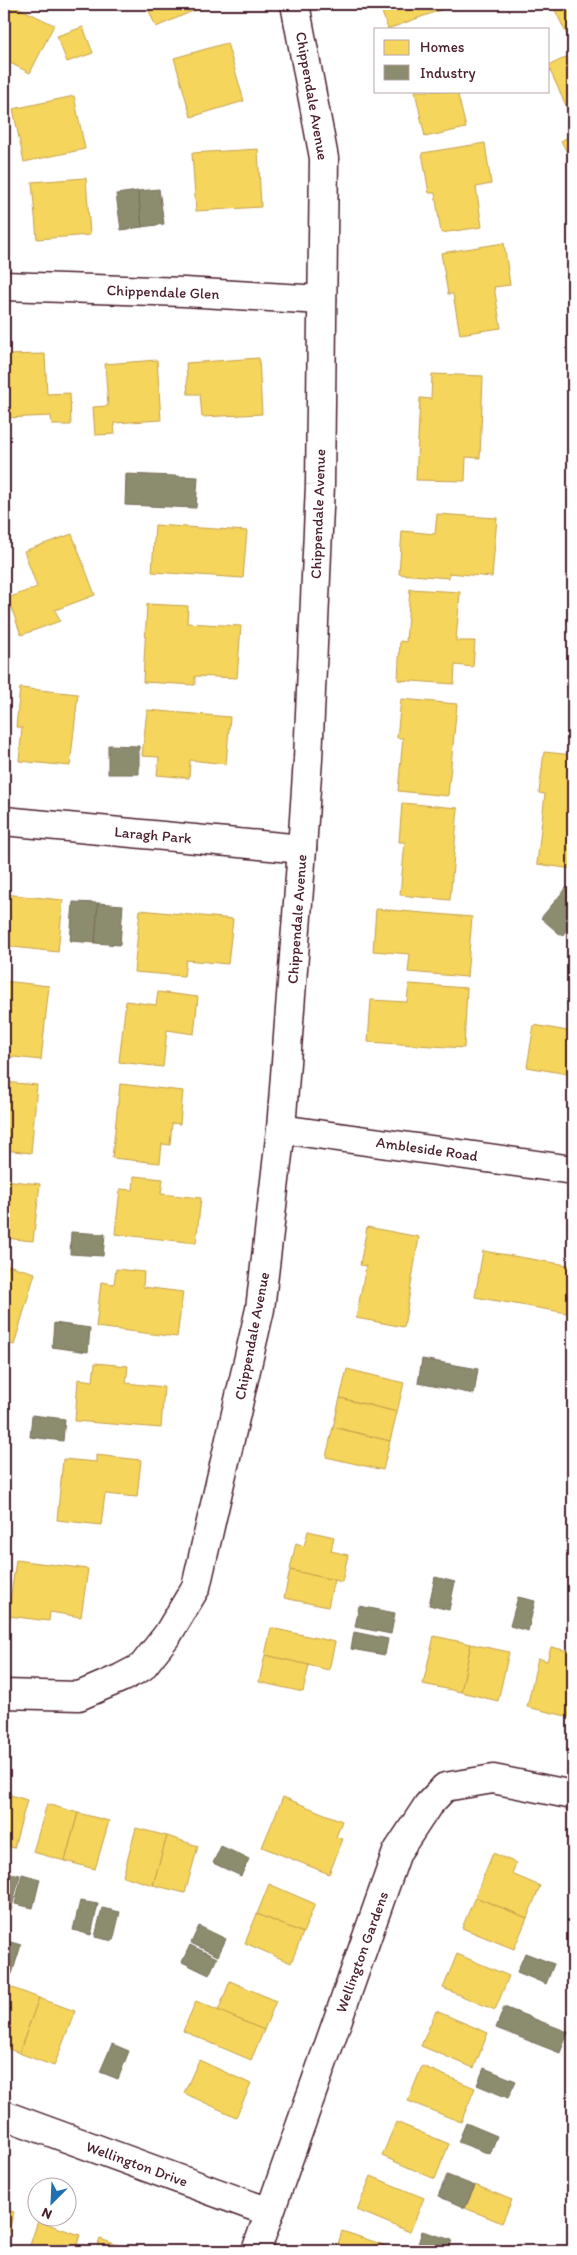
<svg xmlns="http://www.w3.org/2000/svg" width="577" height="2255" viewBox="0 0 577 2255" font-family="Itim,sans-serif">
  <style>
    .homes { fill: #f6d55c; stroke: #c29e4d }
    .industry { fill: #8c8c6e; stroke: #786b5a }
    .lines { fill: none; stroke-linecap: round; stroke-linejoin: round }
    .minor-casing { stroke: #4a1f2b; stroke-width: 31 }
    .minor { stroke: #fff; stroke-width: 28 }
    .labels { text-anchor: middle; stroke-width: 5; stroke-linejoin: round; paint-order: stroke }
    .street-label { font-size: 15px; fill: #4a1f2b; stroke: #fff }
  </style>
  <rect width="100%" height="100%" fill="#fff"/>
  <filter id="ink" filterUnits="userSpaceOnUse"><feTurbulence type="fractalNoise" baseFrequency=".02" numOctaves="2"/><feDisplacementMap in="SourceGraphic" scale="10" xChannelSelector="R" yChannelSelector="G"/><feConvolveMatrix kernelMatrix="1 2 1 2 8 2 1 2 1" color-interpolation-filters="sRGB"/></filter>
  <g filter="url(#ink)">
    <g class="homes">
      <polygon points="4,4 11,4 54,25 30,73 4,60"/>
      <polygon points="146,4 209,4 156,27"/>
      <polygon points="379,4 445,4 446,8 388,29"/>
      <polygon points="552,4 573,4 573,40 570,41"/>
      <polygon points="83,27 93,53 67,62 57,36"/>
      <polygon points="227,43 244,101 191,117 174,58"/>
      <polygon points="573,54 573,121 548,66"/>
      <polygon points="415,91 457,91 466,128 425,137"/>
      <polygon points="74,96 85,149 24,162 13,109"/>
      <polygon points="573,134 573,159 571,160 561,141"/>
      <polygon points="485,143 491,184 476,187 482,227 441,233 435,193 429,193 422,153"/>
      <polygon points="258,149 261,207 196,211 192,153"/>
      <polygon points="86,178 90,235 37,239 32,182"/>
      <polygon points="504,243 510,285 494,287 501,328 460,334 453,294 448,294 441,253"/>
      <polygon points="45,354 47,394 70,393 71,425 52,425 51,416 4,418 4,355"/>
      <polygon points="259,358 262,414 202,417 200,394 188,394 186,363"/>
      <polygon points="157,360 161,420 114,423 115,434 95,435 93,407 108,406 105,364"/>
      <polygon points="432,374 483,376 480,458 466,457 465,481 416,480 420,398 431,399"/>
      <polygon points="437,514 497,518 492,577 449,573 449,578 399,574 402,531 435,534"/>
      <polygon points="155,525 247,531 243,578 152,572"/>
      <polygon points="72,534 95,595 55,610 60,621 21,635 8,598 37,587 24,551"/>
      <polygon points="410,589 460,592 456,641 475,641 473,667 455,665 454,684 398,680 400,641 406,642"/>
      <polygon points="147,604 188,606 187,623 241,626 237,678 195,676 195,685 143,682"/>
      <polygon points="20,688 78,694 70,766 19,761 22,728 16,727"/>
      <polygon points="401,699 457,704 448,796 398,791 403,738 397,738"/>
      <polygon points="147,710 230,717 226,764 190,760 189,778 157,775 159,757 142,756"/>
      <polygon points="544,752 573,755 573,869 537,864 545,794 539,793"/>
      <polygon points="402,803 458,808 450,900 400,895 405,842 399,842"/>
      <polygon points="4,894 63,900 58,952 4,946"/>
      <polygon points="376,909 472,917 467,977 408,972 410,954 373,951"/>
      <polygon points="140,910 233,919 228,964 186,960 184,976 134,972"/>
      <polygon points="4,981 49,986 41,1060 5,1056 7,1039 4,1038"/>
      <polygon points="409,984 467,988 464,1048 368,1042 371,1000 407,1002"/>
      <polygon points="158,992 198,997 194,1034 167,1030 163,1067 119,1062 126,1001 156,1005"/>
      <polygon points="534,1025 573,1032 573,1075 527,1067"/>
      <polygon points="4,1082 37,1085 31,1153 4,1150"/>
      <polygon points="120,1084 183,1091 180,1124 172,1123 170,1145 162,1144 160,1163 112,1158"/>
      <polygon points="134,1176 163,1179 161,1194 201,1198 196,1243 115,1234 120,1189 133,1190"/>
      <polygon points="4,1180 40,1184 33,1241 4,1238"/>
      <polygon points="367,1227 419,1237 404,1327 356,1318 366,1266 360,1265"/>
      <polygon points="483,1251 573,1266 567,1313 475,1297"/>
      <polygon points="4,1264 35,1273 14,1345 4,1342"/>
      <polygon points="116,1269 144,1272 143,1287 183,1292 177,1337 96,1327 101,1282 114,1284"/>
      <polygon points="95,1363 128,1366 126,1383 164,1387 161,1428 75,1421 78,1379 93,1381"/>
      <polygon points="347,1369 404,1383 397,1412 340,1398"/>
      <polygon points="340,1398 397,1412 390,1441 333,1427"/>
      <polygon points="333,1427 390,1441 383,1470 326,1457"/>
      <polygon points="96,1455 141,1460 137,1497 105,1494 101,1525 57,1520 63,1459 96,1462"/>
      <polygon points="308,1531 334,1537 331,1551 348,1555 342,1582 290,1570 296,1543 304,1546"/>
      <polygon points="16,1560 88,1569 81,1617 50,1612 49,1621 8,1616"/>
      <polygon points="290,1570 334,1580 328,1607 284,1598"/>
      <polygon points="271,1628 335,1642 329,1670 265,1655"/>
      <polygon points="434,1636 471,1644 461,1692 423,1684"/>
      <polygon points="471,1644 509,1652 498,1701 461,1692"/>
      <polygon points="551,1647 573,1652 573,1685 566,1716 527,1707 538,1658 547,1661"/>
      <polygon points="265,1655 309,1665 303,1692 259,1682"/>
      <polygon points="573,1685 573,1718 566,1716"/>
      <polygon points="4,1793 27,1800 14,1848 4,1845"/>
      <polygon points="283,1797 342,1821 336,1837 343,1839 329,1874 262,1847"/>
      <polygon points="47,1804 78,1813 65,1861 33,1852"/>
      <polygon points="78,1813 109,1821 95,1869 65,1861"/>
      <polygon points="136,1828 167,1836 153,1885 123,1876"/>
      <polygon points="167,1836 198,1846 185,1893 153,1885"/>
      <polygon points="493,1853 516,1863 512,1874 540,1886 527,1918 475,1897"/>
      <polygon points="269,1884 315,1904 303,1933 257,1914"/>
      <polygon points="475,1897 527,1918 514,1949 462,1928"/>
      <polygon points="257,1914 303,1933 291,1963 245,1943"/>
      <polygon points="457,1954 509,1976 495,2010 443,1988"/>
      <polygon points="230,1981 276,2001 264,2030 218,2011"/>
      <polygon points="5,1985 39,1998 19,2053 4,2047"/>
      <polygon points="39,1998 75,2011 54,2066 19,2053"/>
      <polygon points="196,2001 264,2030 251,2060 183,2031"/>
      <polygon points="436,2011 488,2033 474,2068 421,2046"/>
      <polygon points="199,2060 251,2084 236,2117 184,2093"/>
      <polygon points="422,2066 475,2088 461,2122 408,2101"/>
      <polygon points="396,2122 449,2144 435,2179 382,2156"/>
      <polygon points="371,2176 424,2198 410,2232 357,2210"/>
      <polygon points="475,2185 512,2200 502,2223 465,2208"/>
      <polygon points="4,2209 14,2212 4,2247"/>
      <polygon points="38,2221 80,2235 75,2251 28,2251"/>
      <polygon points="342,2231 396,2249 395,2251 336,2251"/>
      <polygon points="100,2239 135,2251 96,2251"/>
    </g>
    <g class="industry">
      <polygon points="159,189 164,224 142,227 138,191"/>
      <polygon points="138,191 142,227 121,230 116,194"/>
      <polygon points="126,474 198,477 196,508 125,505"/>
      <polygon points="108,745 139,746 139,774 108,774"/>
      <polygon points="566,888 573,894 573,922 562,936 541,918"/>
      <polygon points="73,902 98,903 95,943 70,941"/>
      <polygon points="98,903 123,905 120,945 95,943"/>
      <polygon points="71,1232 105,1234 103,1256 70,1254"/>
      <polygon points="54,1323 90,1328 88,1352 52,1347"/>
      <polygon points="422,1359 478,1369 474,1394 418,1383"/>
      <polygon points="32,1415 65,1419 63,1441 30,1437"/>
      <polygon points="435,1577 455,1582 449,1610 429,1605"/>
      <polygon points="518,1597 535,1601 528,1631 510,1626"/>
      <polygon points="359,1606 395,1613 391,1634 355,1627"/>
      <polygon points="354,1632 388,1639 385,1655 351,1649"/>
      <polygon points="221,1846 249,1859 241,1876 213,1863"/>
      <polygon points="4,1872 20,1875 10,1915 4,1914"/>
      <polygon points="22,1874 40,1879 33,1908 15,1904"/>
      <polygon points="80,1901 98,1904 91,1935 73,1930"/>
      <polygon points="102,1908 120,1912 113,1941 95,1937"/>
      <polygon points="199,1926 226,1939 218,1956 191,1943"/>
      <polygon points="4,1940 21,1945 12,1974 4,1972"/>
      <polygon points="190,1945 217,1958 209,1975 182,1962"/>
      <polygon points="525,1953 554,1964 546,1984 517,1972"/>
      <polygon points="504,2007 568,2032 560,2053 496,2028"/>
      <polygon points="112,2044 129,2051 118,2079 100,2072"/>
      <polygon points="484,2068 516,2081 508,2098 477,2085"/>
      <polygon points="466,2123 497,2136 490,2154 458,2142"/>
      <polygon points="447,2175 475,2186 465,2208 438,2196"/>
      <polygon points="422,2231 452,2240 448,2251 416,2251"/>
    </g>
    <g class="lines">
      <defs>
        <g id="minor">
          <polyline points="4,286 184,292 322,300"/>
          <polyline points="4,821 302,849"/>
          <polyline points="281,1129 573,1170"/>
          <polyline points="4,1694 79,1696 121,1678 142,1667 168,1634 196,1587 260,1309 281,1129 302,849 308,759 320,485 324,158 295,4"/>
          <polyline points="4,2115 269,2212"/>
          <polyline points="256,2251 397,1852 428,1805 445,1787 493,1779 573,1795"/>
        </g>
      </defs>
      <use href="#minor" class="minor-casing"/>
      <use href="#minor" class="minor"/>
    </g>
  </g>
  <g class="labels">
    <g class="street-label">
      <text transform="translate(312 96) rotate(80)" y="5">Chippendale Avenue</text>
      <text transform="translate(163 292) rotate(2)" y="5">Chippendale Glen</text>
      <text transform="translate(318 514) rotate(-88)" y="5">Chippendale Avenue</text>
      <text transform="translate(153 835) rotate(5)" y="5">Laragh Park</text>
      <text transform="translate(297 919) rotate(-86)" y="5">Chippendale Avenue</text>
      <text transform="translate(427 1149) rotate(8)" y="5">Ambleside Road</text>
      <text transform="translate(252 1336) rotate(-79)" y="5">Chippendale Avenue</text>
      <text transform="translate(362 1952) rotate(-70)" y="5">Wellington Gardens</text>
      <text transform="translate(137 2164) rotate(20)" y="5">Wellington Drive</text>
    </g>
  </g>
  <rect width="577" height="2255" fill="none" stroke="#fff" stroke-width="20"/>
  <rect x="10" y="10" width="557" height="2235" fill="none" stroke="#4a1f2b" stroke-width="2" filter="url(#ink)"/>
  <rect x="374" y="28" width="175" height="65" fill="#ffffff" stroke="#b7a5aa"/>
  <rect x="384" y="40" width="25" height="15" fill="#f6d55c" stroke="#b7a5aa"/>
  <text x="420" y="52" font-size="15" fill="#4a1f2b">Homes</text>
  <rect x="384" y="65" width="25" height="15" fill="#8c8c6e" stroke="#b7a5aa"/>
  <text x="420" y="78" font-size="15" fill="#4a1f2b">Industry</text>
  <g transform="translate(52 2202) rotate(204)"><circle r="24" fill="#ffffff" stroke="#b7a5aa"/>
  <path d="M0-4L9 19L0 12L-9 19Z" fill="#1f6fb2"/>
  <text y="-8" font-size="14" font-weight="bold" text-anchor="middle" fill="#4a1f2b">N</text>
  </g>
</svg>
